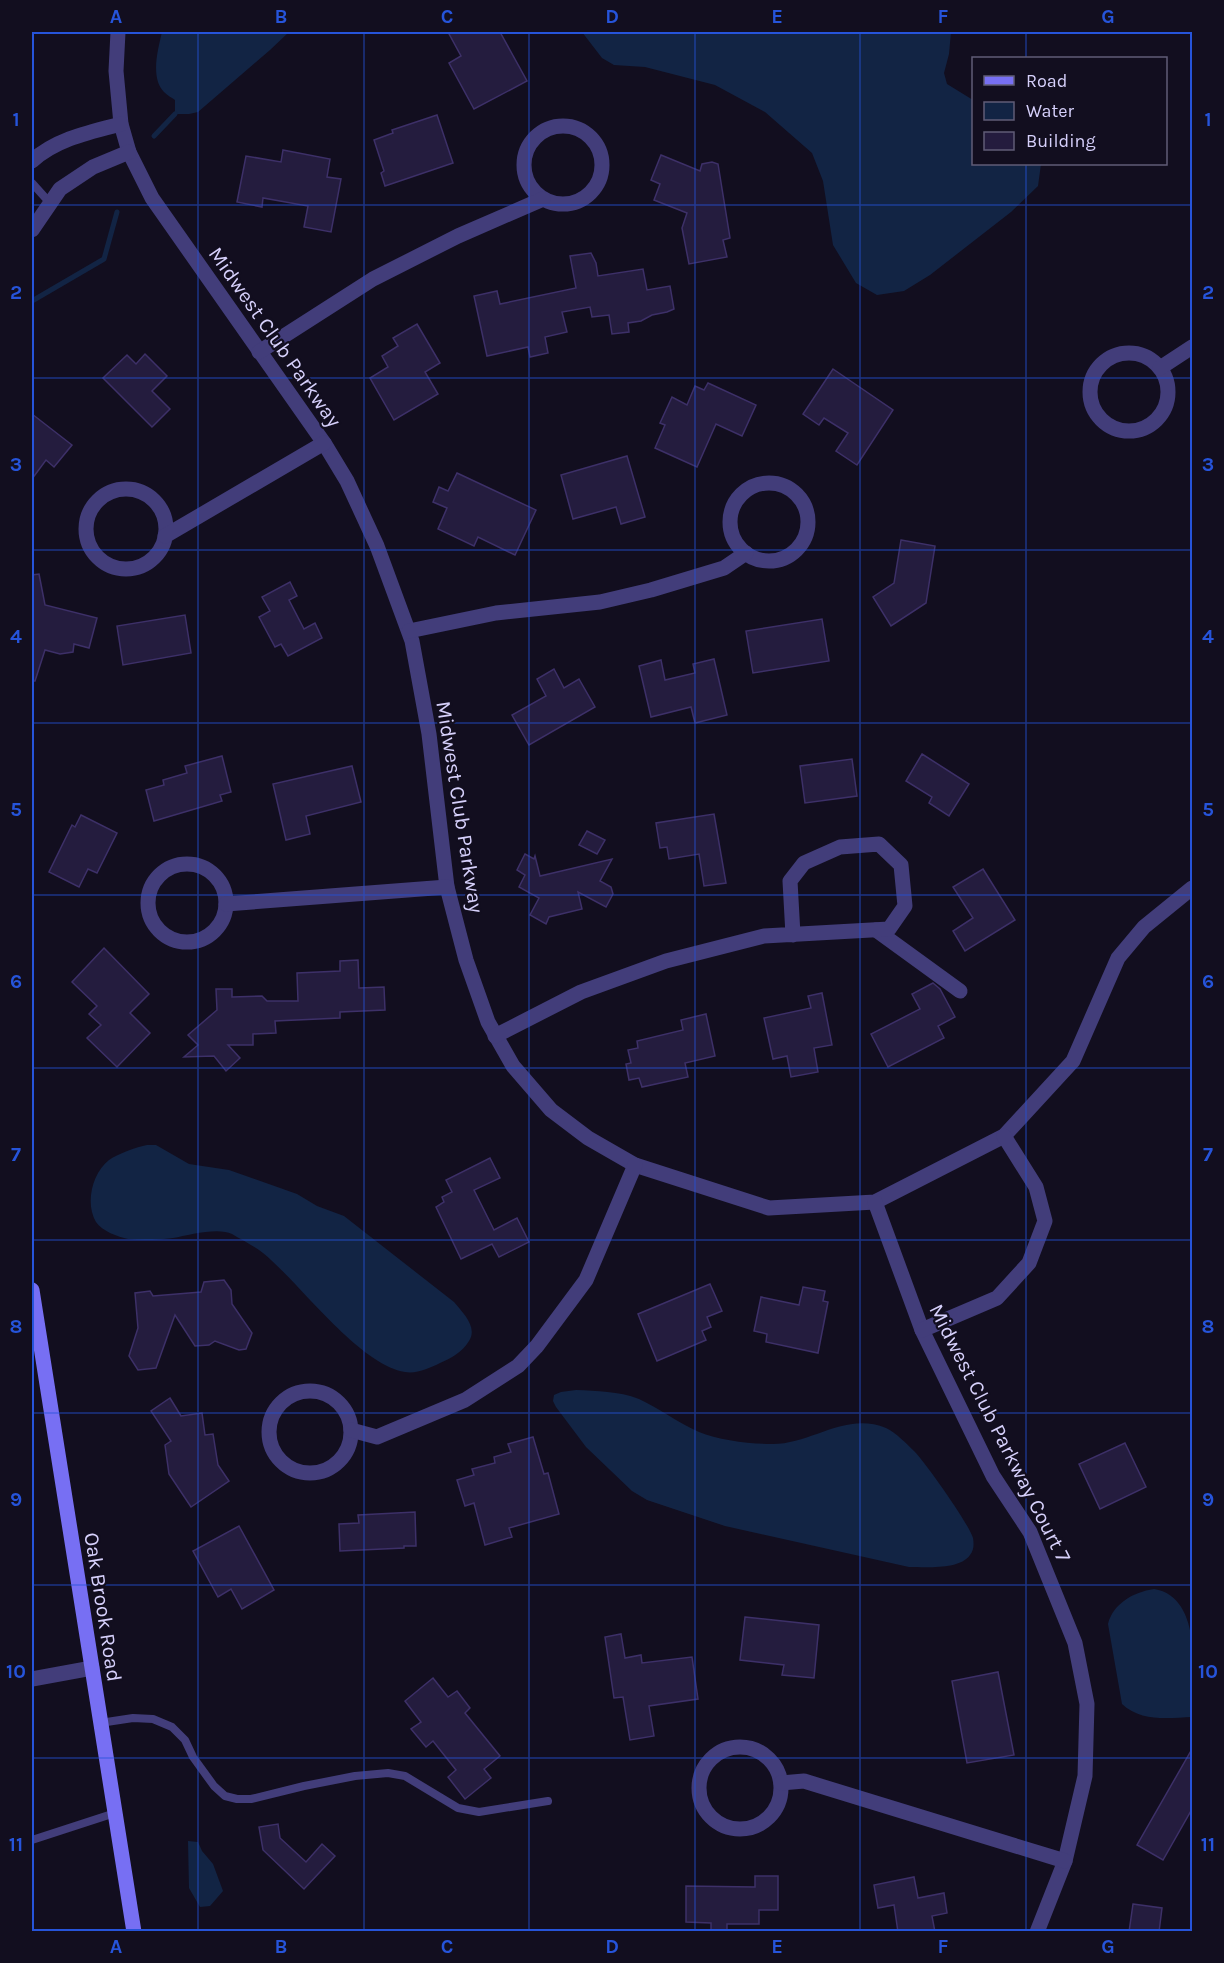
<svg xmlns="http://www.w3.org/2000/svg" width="1224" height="1963" viewBox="0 0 1224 1963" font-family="Karla,sans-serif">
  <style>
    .water { fill: #122444 }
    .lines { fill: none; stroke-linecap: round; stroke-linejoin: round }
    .stream { stroke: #122444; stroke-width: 5 }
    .building { fill: #241c3e; stroke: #3d3068; stroke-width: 1.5 }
    .lane { stroke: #423d7a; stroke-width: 8 }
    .street { stroke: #423d7a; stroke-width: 15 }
    .secondary { stroke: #776ff3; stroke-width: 15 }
    .grid { fill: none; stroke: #2654da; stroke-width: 1.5; stroke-opacity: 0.55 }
    .labels { text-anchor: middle; stroke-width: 4.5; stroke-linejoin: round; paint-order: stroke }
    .street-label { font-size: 21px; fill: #d6d0fb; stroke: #120e1f }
    .neatline { fill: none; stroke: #2654da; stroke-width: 2 }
    .grid-label { font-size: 20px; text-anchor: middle; font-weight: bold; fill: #2654da }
  </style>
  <rect width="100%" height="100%" fill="#120e1f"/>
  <g class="water">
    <path d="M 162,32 L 289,32 L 270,50 L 198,112 L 189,114 L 175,114 L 175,100 C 172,98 167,95 164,92 C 150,78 158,49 162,32 Z"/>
    <polygon points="582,32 951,32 949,54 944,73 947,84 973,100 974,164 1041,164 1038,186 1011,212 930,275 904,291 877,295 856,283 833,245 823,181 812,153 765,112 715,85 645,67 614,65 602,58"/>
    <path d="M 147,1145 L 156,1145 L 189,1164 L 229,1170 L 297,1194 L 317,1206 L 344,1216 L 454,1302 C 463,1313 478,1327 469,1341 C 462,1352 452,1358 440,1363 C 430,1368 417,1374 405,1372 C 358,1364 301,1284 263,1253 C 254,1246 242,1240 232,1234 C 218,1227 189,1235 173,1238 C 159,1240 143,1241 128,1239 C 118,1237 102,1231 96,1222 C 85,1204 92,1173 109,1160 C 117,1154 137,1147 147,1145 Z"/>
    <path d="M 576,1390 C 597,1391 618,1391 639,1399 C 659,1408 678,1423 699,1432 C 718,1440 749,1444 771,1444 C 811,1445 845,1411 886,1428 C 896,1433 906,1443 914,1451 C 925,1462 969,1524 973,1538 C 974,1544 974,1550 970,1555 C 960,1570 925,1567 909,1567 L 725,1526 L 647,1500 L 632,1491 L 586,1447 L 556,1407 L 553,1401 L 554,1395 L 561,1392 Z"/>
    <path d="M 1154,1589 C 1204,1597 1193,1679 1192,1717 C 1168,1718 1141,1722 1122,1704 L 1108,1624 C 1113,1604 1133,1592 1154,1589 Z"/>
    <polygon points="188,1841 198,1842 202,1851 213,1864 223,1891 210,1906 200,1907 189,1888"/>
  </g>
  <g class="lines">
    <g class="stream">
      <polyline points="154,136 175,114"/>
      <polyline points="32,301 104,259 117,212"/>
    </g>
  </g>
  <g class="building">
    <polygon points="448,32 500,32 527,81 474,109 449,63 461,56"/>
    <polygon points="437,115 453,163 385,186 381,173 384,171 374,140 393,133 392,130"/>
    <polygon points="283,150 330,159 327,177 341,179 331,232 304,227 308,206 263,198 262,207 237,202 246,156 281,162"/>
    <polygon points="661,155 700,171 702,164 712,162 718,164 730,238 723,240 727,257 689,264 682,228 687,213 654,200 660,184 651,180"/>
    <polygon points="591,253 596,263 598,276 643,269 647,290 670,286 674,309 667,312 652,315 641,321 628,323 629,332 612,334 609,315 592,317 590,307 562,312 567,332 545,337 548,353 530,357 528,347 487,356 474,296 497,291 500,304 576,288 570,256"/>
    <polygon points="417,324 440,363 425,372 438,394 394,420 370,378 388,367 382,356 398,346 393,338"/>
    <polygon points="145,354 167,376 152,391 170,409 152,427 103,378 127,355 136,364"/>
    <polygon points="833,369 893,410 857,465 836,451 848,433 824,418 819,425 803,414"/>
    <polygon points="708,383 756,405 742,436 716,424 697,467 655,448 665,425 660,423 672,397 687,405 695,386 704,390"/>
    <polygon points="32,414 72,445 54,467 46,460 32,479"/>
    <polygon points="627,456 645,517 621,524 616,507 573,519 561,475"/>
    <polygon points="457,473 536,510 515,555 478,537 474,546 438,529 447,508 433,502 439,487 448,491"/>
    <polygon points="901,540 935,546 926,603 891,626 873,597 894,583"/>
    <polygon points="39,574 45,605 97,618 89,648 74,644 73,652 60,654 45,650 35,681 32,681 32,575"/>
    <polygon points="290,582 297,596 289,600 304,629 315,623 322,638 288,656 281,644 275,647 259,617 270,611 262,597"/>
    <polygon points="185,615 191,653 123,665 117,626"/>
    <polygon points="822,619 829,661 753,673 746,631"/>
    <polygon points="714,659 727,715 695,723 691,707 651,717 639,666 661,660 665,680 695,673 693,664"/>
    <polygon points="554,669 564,688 579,679 595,707 529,745 512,715 546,696 537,679"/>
    <polygon points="922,754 969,784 949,816 929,803 932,797 906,781"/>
    <polygon points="222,756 231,792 220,795 222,801 154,821 146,790 164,785 163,780 187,773 185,766"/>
    <polygon points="852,759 857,796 805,803 800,766"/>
    <polygon points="352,766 361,802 306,816 310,834 286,840 273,784"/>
    <polygon points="714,814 726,883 704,886 699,854 669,859 667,847 660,848 656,823"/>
    <polygon points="81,815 117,833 97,873 88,869 79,887 49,872 72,825 75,827"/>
    <polygon points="587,831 605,840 597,854 579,845"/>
    <polygon points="525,854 534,859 535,856 540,876 612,859 600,881 611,887 613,894 606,907 578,892 582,909 549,917 546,924 530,915 539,898 519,887 525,875 517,870"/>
    <polygon points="983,869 1015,920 965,951 953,931 973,918 953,887"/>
    <polygon points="104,948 149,994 130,1013 150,1033 117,1067 87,1038 101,1025 89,1014 97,1006 72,982"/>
    <polygon points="358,960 359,988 384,987 385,1010 340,1012 340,1018 275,1021 276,1033 253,1034 253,1045 228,1045 240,1058 226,1071 214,1056 184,1057 198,1045 188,1035 217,1010 216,989 232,989 232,997 262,996 267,1001 298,1001 297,973 340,971 340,961"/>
    <polygon points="933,983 940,989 955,1017 938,1026 944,1038 888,1067 871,1034 920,1009 912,994"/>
    <polygon points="822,993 832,1045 814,1048 818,1072 791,1077 787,1056 773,1059 764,1018 811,1008 808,996"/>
    <polygon points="706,1014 715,1056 685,1063 688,1077 642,1087 639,1078 629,1080 626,1064 631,1063 628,1050 638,1048 637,1041 683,1030 681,1020"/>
    <polygon points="490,1158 500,1178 474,1190 494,1230 517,1218 529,1242 499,1257 492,1244 461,1259 436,1207 444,1202 442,1197 452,1192 446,1180"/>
    <polygon points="224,1280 231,1290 232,1304 252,1333 246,1349 239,1350 215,1341 209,1345 195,1346 175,1315 156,1368 138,1370 129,1356 138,1328 135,1293 150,1291 153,1296 201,1292 204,1282"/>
    <polygon points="710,1284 722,1311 707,1317 711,1327 702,1331 706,1340 657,1361 638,1314"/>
    <polygon points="803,1287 825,1291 823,1301 828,1302 818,1353 766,1342 767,1334 754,1331 761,1297 799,1305"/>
    <polygon points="170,1398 181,1416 202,1413 205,1435 213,1434 218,1465 229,1481 191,1507 169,1474 165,1445 171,1441 151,1411"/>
    <polygon points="533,1437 544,1474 548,1473 559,1514 509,1528 512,1537 485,1545 474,1503 465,1506 457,1480 474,1475 472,1469 495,1463 494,1457 511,1452 508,1444"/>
    <polygon points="1125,1443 1146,1487 1100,1509 1079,1464"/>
    <polygon points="415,1512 416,1546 404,1546 404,1548 340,1551 339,1524 359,1523 358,1515"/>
    <polygon points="239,1526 274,1590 242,1609 231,1589 218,1597 193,1551"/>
    <polygon points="745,1617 819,1625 814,1678 782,1675 784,1665 740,1660"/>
    <polygon points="621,1634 625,1658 641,1655 642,1663 692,1657 698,1699 649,1706 654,1736 630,1740 623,1697 614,1698 605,1637"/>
    <polygon points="998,1672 1014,1755 967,1763 952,1681"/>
    <polygon points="433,1678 448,1697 457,1691 470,1708 465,1713 500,1756 484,1769 491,1778 465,1799 448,1777 456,1770 433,1741 426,1747 411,1729 421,1722 405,1701"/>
    <polygon points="1192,1749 1192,1809 1163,1860 1137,1845"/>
    <polygon points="278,1824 280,1838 306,1862 322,1844 335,1856 304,1889 263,1850 259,1827"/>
    <polygon points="755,1876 778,1876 778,1910 759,1910 759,1924 727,1924 727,1931 711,1931 711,1923 686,1922 686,1886 755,1887"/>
    <polygon points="914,1877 918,1898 944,1893 947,1913 932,1916 935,1932 898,1932 894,1905 878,1908 874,1885"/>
    <polygon points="1133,1904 1162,1908 1159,1932 1129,1932"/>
  </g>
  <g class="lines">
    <g class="lane">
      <polyline points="32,183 50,203"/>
      <polyline points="100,1723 133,1718 153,1719 172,1727 185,1740 193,1757 214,1786 225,1796 237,1799 251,1799 304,1786 355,1776 388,1773 405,1776 458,1808 479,1812 548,1801"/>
      <polyline points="32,1840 115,1813"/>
    </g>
    <g class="street">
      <polyline points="118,32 116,71 121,124 129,152 152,198 324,443 347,481 377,546 412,641 429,734 447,887 466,960 488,1022 513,1066 551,1110 588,1138 635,1165 769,1208 875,1202 1004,1136 1073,1061 1118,958 1144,927 1192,888"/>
      <circle cx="563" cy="165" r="39"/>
      <path d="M 32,161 C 56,139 90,132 121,124"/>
      <polyline points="32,230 60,189 93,167 129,152"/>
      <polyline points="259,352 373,279 458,236 543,199"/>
      <circle cx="1129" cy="392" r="39"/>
      <polyline points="1160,368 1192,347"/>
      <circle cx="769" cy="522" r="39"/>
      <circle cx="126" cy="529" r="40"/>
      <polyline points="165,536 324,443"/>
      <polyline points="409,631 496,613 600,602 651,590 724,568 746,553"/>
      <circle cx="187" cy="903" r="39"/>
      <polyline points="226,904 447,887"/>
      <polyline points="876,930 960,991"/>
      <polyline points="495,1036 581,992 666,961 764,936 889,929 905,906 901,865 879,844 840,847 804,863 790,881 793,935"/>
      <polyline points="875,1202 922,1330 993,1476 1030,1532 1075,1643 1087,1704 1085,1776 1065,1861 1037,1932"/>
      <polyline points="922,1330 997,1298 1029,1263 1045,1221 1036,1187 1004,1136"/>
      <circle cx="310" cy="1432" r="41"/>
      <polyline points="351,1430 377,1437 465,1400 518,1366 537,1346 586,1280 635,1165"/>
      <polyline points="32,1679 92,1668"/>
      <circle cx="740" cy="1788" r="41"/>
      <polyline points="781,1783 804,1781 1065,1861"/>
    </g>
    <polyline class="secondary" points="32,1290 134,1932"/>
  </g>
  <path class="grid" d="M 198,32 L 198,1932M 364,32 L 364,1932M 529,32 L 529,1932M 695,32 L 695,1932M 860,32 L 860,1932M 1026,32 L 1026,58M 1026,164 L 1026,1932M 32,205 L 1192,205M 32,378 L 1192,378M 32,550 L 1192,550M 32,723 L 1192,723M 32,895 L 1192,895M 32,1068 L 1192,1068M 32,1240 L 1192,1240M 32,1413 L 1192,1413M 32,1585 L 1192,1585M 32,1758 L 1192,1758"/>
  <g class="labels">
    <g class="street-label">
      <text transform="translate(275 337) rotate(55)" y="7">Midwest Club Parkway</text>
      <text transform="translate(460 807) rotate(81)" y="7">Midwest Club Parkway</text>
      <text transform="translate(1000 1433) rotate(63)" y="7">Midwest Club Parkway Court 7</text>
      <text transform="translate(103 1607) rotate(81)" y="7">Oak Brook Road</text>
    </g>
  </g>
  <rect width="1224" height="1963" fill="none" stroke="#120e1f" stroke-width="66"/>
  <rect x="972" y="57" width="195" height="108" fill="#120e1f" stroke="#605c77" stroke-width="1.5"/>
  <rect x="984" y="76" width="30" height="9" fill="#776ff3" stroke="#605c77" stroke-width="1.5"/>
  <text x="1026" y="87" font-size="18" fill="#d6d0fb">Road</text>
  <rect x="984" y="102" width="30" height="18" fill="#122444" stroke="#605c77" stroke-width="1.5"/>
  <text x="1026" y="117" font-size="18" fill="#d6d0fb">Water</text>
  <rect x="984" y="132" width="30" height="18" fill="#241c3e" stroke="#605c77" stroke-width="1.5"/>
  <text x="1026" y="147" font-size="18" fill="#d6d0fb">Building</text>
  <rect x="33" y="33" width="1158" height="1897" class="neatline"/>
  <g class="grid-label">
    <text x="116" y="23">A</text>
    <text x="281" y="23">B</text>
    <text x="447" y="23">C</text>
    <text x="612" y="23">D</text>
    <text x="777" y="23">E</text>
    <text x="943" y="23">F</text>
    <text x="1108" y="23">G</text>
    <text x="16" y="126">1</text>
    <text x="1208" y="126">1</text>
    <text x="16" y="299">2</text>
    <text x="1208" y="299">2</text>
    <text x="16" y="471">3</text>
    <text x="1208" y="471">3</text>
    <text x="16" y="643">4</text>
    <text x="1208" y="643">4</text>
    <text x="16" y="816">5</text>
    <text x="1208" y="816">5</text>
    <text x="16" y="988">6</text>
    <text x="1208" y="988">6</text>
    <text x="16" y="1161">7</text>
    <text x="1208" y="1161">7</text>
    <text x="16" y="1333">8</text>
    <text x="1208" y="1333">8</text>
    <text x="16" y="1506">9</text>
    <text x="1208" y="1506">9</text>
    <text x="16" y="1678">10</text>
    <text x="1208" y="1678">10</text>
    <text x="16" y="1851">11</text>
    <text x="1208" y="1851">11</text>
    <text x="116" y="1953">A</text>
    <text x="281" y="1953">B</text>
    <text x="447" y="1953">C</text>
    <text x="612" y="1953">D</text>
    <text x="777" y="1953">E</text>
    <text x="943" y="1953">F</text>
    <text x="1108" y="1953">G</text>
  </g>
</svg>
